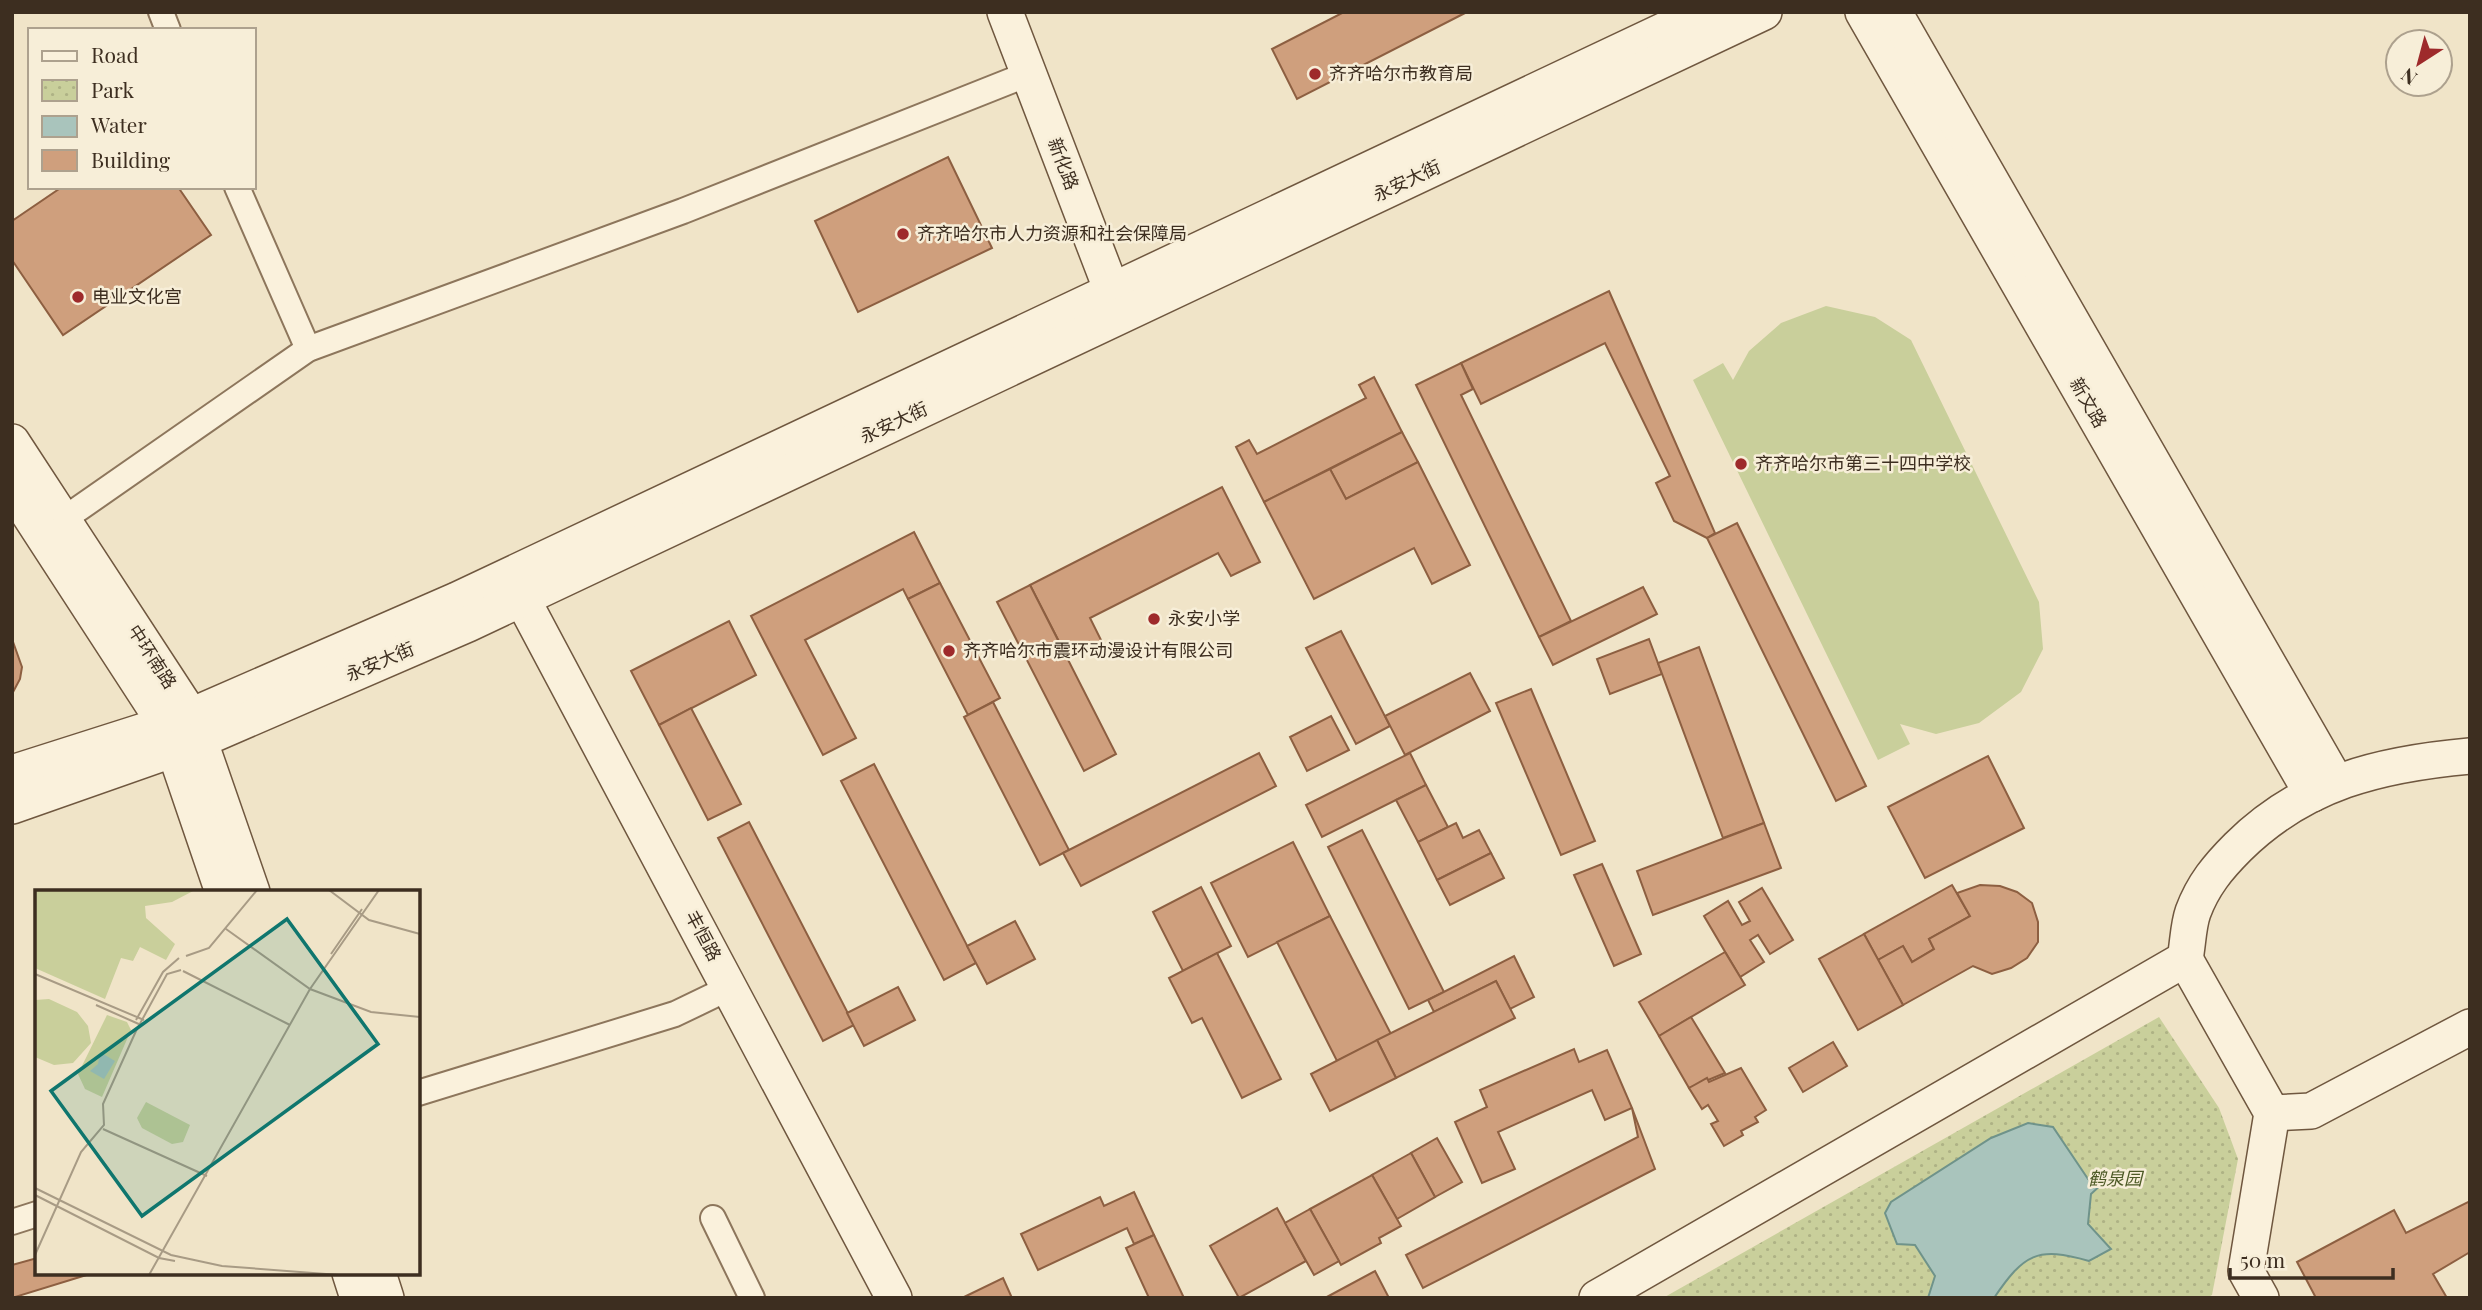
<svg xmlns="http://www.w3.org/2000/svg" width="2482" height="1310" viewBox="0 0 2482 1310" font-family="'Playfair Display','Noto Sans SC',serif">
  <style>
    .grass { fill: #c9cf9b }
    .park { fill: url(#park-dots) }
    .water { fill: #a9c4bc; stroke: #6f938a; stroke-width: 2 }
    .building { fill: #cf9f7d; stroke: #8d5f41; stroke-width: 2 }
    .lines { fill: none; stroke-linecap: round; stroke-linejoin: round }
    .street-casing { stroke: #8d765c; stroke-width: 28 }
    .secondary-casing { stroke: #6f573f; stroke-width: 38 }
    .street { stroke: #faf1dc; stroke-width: 24 }
    .secondary { stroke: #faf1dc; stroke-width: 35 }
    .poi-dot { fill: #9e2a2b; stroke: #f7eed8; stroke-width: 2.5 }
    .labels { text-anchor: middle; stroke-width: 5; stroke-linejoin: round; paint-order: stroke }
    .poi-label { font-size: 18px; fill: #3d2e20; stroke: #f7eed8; text-anchor: start }
    .street-label { font-size: 18px; fill: #3d2e20; stroke: #f7eed8 }
    .park-label { font-size: 18px; font-style: italic; fill: #4d5a26; stroke: #f7eed8 }
    .inset-road { fill: none; stroke: #a89b85; stroke-width: 2 }
    .view { fill: #0f766e; fill-opacity: 0.15; stroke: #0f766e; stroke-width: 3.5 }
    .inset-edge { fill: none; stroke: #3d2e20; stroke-width: 3.5 }
  </style>
  <defs>
    <pattern id="park-dots" width="8" height="8" patternUnits="userSpaceOnUse" patternTransform="scale(1.75)"><rect width="8" height="8" fill="#c9cf9b"/><path d="M2 2h.1M6 6h.1" fill="none" stroke="#aeb285" stroke-width="1.8" stroke-linecap="round"/></pattern>
  </defs>
  <rect width="100%" height="100%" fill="#f0e4c8"/>
  <polygon class="grass" points="1826,306 1875,317 1911,340 2039,602 2043,649 2021,692 1979,723 1936,734 1900,724 1910,744 1878,760 1693,380 1723,363 1733,380 1749,351 1781,323"/>
  <polygon class="park" points="2159,1017 2219,1108 2238,1159 2212,1295 2206,1298 1663,1298"/>
  <path class="water" d="M 2028,1123 L 2053,1127 L 2088,1179 L 2102,1184 L 2091,1194 L 2088,1224 L 2111,1249 L 2089,1261 C 2037,1246 2024,1254 1994,1298 L 1928,1298 L 1935,1276 L 1915,1245 L 1897,1244 L 1885,1213 L 1891,1202 L 1991,1138 Z"/>
  <g class="building">
    <polygon points="1344,12 1467,12 1297,99 1272,49"/>
    <polygon points="948,157 992,248 858,312 815,221"/>
    <polygon points="62,187 178,187 211,235 63,335 12,260 12,221"/>
    <polygon points="1609,291 1715,533 1707,538 1674,521 1656,483 1670,476 1605,343 1481,404 1461,363"/>
    <polygon points="1461,363 1473,389 1461,395 1571,621 1539,637 1416,385"/>
    <polygon points="1374,377 1402,432 1264,502 1236,447 1249,440 1257,454 1366,398 1359,385"/>
    <polygon points="1402,432 1418,462 1346,499 1330,469"/>
    <polygon points="1418,462 1470,565 1432,584 1414,548 1314,599 1264,502 1330,469 1346,499"/>
    <polygon points="1222,487 1260,562 1231,576 1218,553 1090,618 1102,642 1068,659 1030,585"/>
    <polygon points="1737,523 1866,786 1836,801 1707,538"/>
    <polygon points="914,532 940,583 908,599 903,589 805,640 856,738 823,755 751,616"/>
    <polygon points="940,583 1000,698 968,715 908,599"/>
    <polygon points="1030,585 1116,754 1084,771 997,602"/>
    <polygon points="1643,587 1657,614 1553,665 1539,637"/>
    <polygon points="729,621 756,675 659,725 631,671"/>
    <polygon points="1341,631 1390,726 1356,744 1306,648"/>
    <polygon points="12,639 22,667 20,679 12,694"/>
    <polygon points="1649,639 1662,674 1610,694 1597,659"/>
    <polygon points="1699,647 1764,823 1723,838 1658,663"/>
    <polygon points="1470,673 1490,711 1405,755 1385,716"/>
    <polygon points="1531,689 1595,841 1561,855 1496,703"/>
    <polygon points="993,702 1069,850 1040,865 964,717"/>
    <polygon points="691,708 741,804 708,820 659,725"/>
    <polygon points="1331,716 1349,750 1307,771 1290,737"/>
    <polygon points="1259,753 1276,786 1081,886 1063,853"/>
    <polygon points="1410,753 1426,785 1322,837 1306,805"/>
    <polygon points="1988,756 2024,828 1925,878 1888,807"/>
    <polygon points="874,764 976,963 944,980 841,781"/>
    <polygon points="1426,785 1448,827 1418,842 1396,800"/>
    <polygon points="749,822 854,1025 823,1041 718,838"/>
    <polygon points="1456,823 1463,838 1479,830 1491,853 1437,880 1418,842"/>
    <polygon points="1764,823 1781,868 1653,915 1637,871"/>
    <polygon points="1362,830 1444,992 1409,1009 1328,847"/>
    <polygon points="1293,842 1330,916 1248,957 1211,883"/>
    <polygon points="1491,853 1504,878 1450,905 1437,880"/>
    <polygon points="1602,864 1641,954 1614,966 1574,875"/>
    <polygon points="1952,885 1970,916 1929,939 1934,949 1912,962 1903,946 1878,960 1864,934"/>
    <polygon points="1980,885 2000,886 2017,892 2032,903 2038,922 2038,942 2027,958 2011,968 1992,974 1973,966 1903,1005 1878,960 1903,946 1912,962 1934,949 1929,939 1970,916 1957,893"/>
    <polygon points="1201,887 1231,946 1183,971 1153,912"/>
    <polygon points="1762,888 1793,940 1770,954 1758,935 1750,940 1764,962 1740,977 1704,916 1728,901 1742,925 1750,921 1739,902"/>
    <polygon points="1330,916 1391,1034 1337,1061 1277,942"/>
    <polygon points="1015,921 1035,959 987,984 967,946"/>
    <polygon points="1864,934 1903,1005 1858,1030 1819,959"/>
    <polygon points="1725,952 1745,985 1659,1036 1639,1002"/>
    <polygon points="1217,953 1281,1079 1242,1098 1202,1018 1192,1023 1169,978"/>
    <polygon points="1514,956 1534,997 1510,1009 1496,981 1434,1012 1428,1000"/>
    <polygon points="1496,981 1515,1018 1396,1078 1377,1040"/>
    <polygon points="898,987 915,1020 864,1046 847,1013"/>
    <polygon points="1691,1017 1725,1073 1689,1088 1659,1036"/>
    <polygon points="1377,1040 1396,1078 1330,1111 1311,1074"/>
    <polygon points="1833,1042 1847,1066 1803,1092 1789,1068"/>
    <polygon points="1574,1049 1579,1062 1607,1050 1632,1108 1605,1120 1592,1090 1498,1132 1515,1169 1482,1183 1455,1122 1487,1107 1480,1090"/>
    <polygon points="1741,1068 1766,1110 1755,1117 1758,1122 1741,1131 1743,1135 1724,1146 1711,1124 1718,1121 1708,1105 1702,1109 1689,1088 1707,1078 1709,1082"/>
    <polygon points="1632,1108 1655,1169 1423,1288 1406,1255 1638,1137"/>
    <polygon points="1437,1138 1462,1182 1435,1197 1411,1153"/>
    <polygon points="1411,1153 1435,1197 1397,1219 1372,1175"/>
    <polygon points="1372,1175 1401,1226 1379,1238 1381,1243 1341,1265 1310,1209"/>
    <polygon points="1134,1192 1154,1235 1134,1244 1127,1228 1038,1270 1021,1234 1100,1197 1104,1206"/>
    <polygon points="2470,1201 2470,1252 2433,1274 2447,1298 2316,1298 2297,1262 2394,1210 2406,1233"/>
    <polygon points="1277,1208 1306,1261 1239,1298 1210,1246"/>
    <polygon points="1310,1209 1339,1261 1314,1275 1285,1223"/>
    <polygon points="1154,1235 1184,1298 1149,1298 1126,1248"/>
    <polygon points="37,1258 37,1273 93,1273 12,1298 12,1265"/>
    <polygon points="1375,1271 1389,1298 1325,1298"/>
    <polygon points="1003,1278 1012,1298 962,1298"/>
  </g>
  <g class="lines">
    <defs>
      <g id="street">
        <polyline points="161,12 168,30"/>
        <polyline points="237,187 308,349"/>
        <polyline points="51,528 308,349 683,211 1028,74"/>
        <polyline points="418,1093 675,1014 731,987"/>
        <polyline points="713,1218 752,1298"/>
        <polyline points="12,1222 37,1214"/>
      </g>
      <g id="secondary">
        <polyline points="1005,12 1120,312"/>
        <polyline points="1863,12 2312,794"/>
        <polyline points="1894,12 2336,782"/>
        <polyline points="12,442 191,716 252,892"/>
        <polyline points="12,488 166,725 223,892"/>
        <polyline points="511,578 894,1298"/>
        <polyline points="12,773 191,716 457,600 1703,12"/>
        <polyline points="12,806 200,740 468,624 1764,12"/>
        <polyline points="2185,959 2272,1113 2246,1271 2261,1298"/>
        <polyline points="2272,1113 2311,1111 2470,1027"/>
        <polyline points="350,1273 358,1298"/>
        <polyline points="378,1273 386,1298"/>
        <path d="M 1597,1298 L 2185,959 C 2188,944 2188,926 2193,912 C 2203,885 2218,867 2238,847 C 2304,782 2380,764 2470,756"/>
      </g>
    </defs>
    <use href="#street" class="street-casing"/>
    <use href="#secondary" class="secondary-casing"/>
    <use href="#street" class="street"/>
    <use href="#secondary" class="secondary"/>
  </g>
  <g class="poi-dot">
    <circle cx="1315" cy="74" r="7"/>
    <circle cx="903" cy="234" r="7"/>
    <circle cx="78" cy="297" r="7"/>
    <circle cx="1741" cy="464" r="7"/>
    <circle cx="1154" cy="619" r="7"/>
    <circle cx="949" cy="651" r="7"/>
  </g>
  <g class="labels">
    <g class="poi-label">
      <text x="1329" y="80">齐齐哈尔市教育局</text>
      <text x="917" y="240">齐齐哈尔市人力资源和社会保障局</text>
      <text x="92" y="303">电业文化宫</text>
      <text x="1755" y="470">齐齐哈尔市第三十四中学校</text>
      <text x="1168" y="625">永安小学</text>
      <text x="963" y="657">齐齐哈尔市震环动漫设计有限公司</text>
    </g>
    <g class="street-label">
      <text transform="translate(1063 164) rotate(69)" y="6">新化路</text>
      <text transform="translate(1407 181) rotate(-25)" y="6">永安大街</text>
      <text transform="translate(2088 403) rotate(60)" y="6">新文路</text>
      <text transform="translate(894 423) rotate(-25)" y="6">永安大街</text>
      <text transform="translate(152 657) rotate(57)" y="6">中环南路</text>
      <text transform="translate(380 662) rotate(-23)" y="6">永安大街</text>
      <text transform="translate(703 936) rotate(62)" y="6">丰恒路</text>
    </g>
    <g class="park-label">
      <text x="2115" y="1185">鹤泉园</text>
    </g>
  </g>
  <g transform="translate(35 890)">
    <rect width="385" height="385" fill="#f0e4c8"/>
    <path d="M 14,109 L 42,122 L 53,136 L 56,153 L 38,173 L 19,175 L 0,167 L 0,110 ZM 111,212 L 155,235 L 148,252 L 137,254 L 107,238 L 102,228 Z" fill="#c9cf9b"/>
    <path d="M 0,0 L 160,0 L 137,12 L 110,16 L 111,28 L 140,54 L 131,70 L 105,57 L 98,71 L 86,68 L 70,109 L 0,78 ZM 72,125 L 92,132 L 96,140 L 67,207 L 50,199 L 43,184 Z" fill="#c9cf9b"/>
    <path d="M 65,162 L 80,171 L 69,189 L 55,181 L 63,174 Z" fill="#a9c4bc"/>
    <path class="inset-road" d="M 294,0 L 334,30 L 385,44M 191,39 L 275,99 L 336,122 L 385,127M 296,64 L 327,19M 151,66 L 174,58 L 222,0M 148,81 L 255,135M 0,84 L 109,130M 61,115 L 106,135M 101,130 L 128,82 L 144,68M 68,239 L 172,286M 0,298 L 136,365 L 187,376 L 304,385M 0,305 L 124,368 L 140,371M 0,365 L 46,262 L 69,235 L 68,214 L 101,141 L 132,84 L 146,80M 114,385 L 275,99 L 344,0"/>
    <path class="view" d="M 252,29 L 343,154 L 107,326 L 16,201 Z"/>
    <rect width="385" height="385" class="inset-edge"/>
  </g>
  <rect width="2482" height="1310" fill="none" stroke="#3d2e20" stroke-width="28"/>
  <rect x="28" y="28" width="228" height="161" fill="#f7eed8" stroke="#ada18e" stroke-width="2"/>
  <rect x="42" y="51" width="35" height="10" fill="#faf1dc" stroke="#ada18e" stroke-width="2"/>
  <text x="91" y="63" font-size="21" fill="#3d2e20">Road</text>
  <rect x="42" y="80" width="35" height="21" fill="url(#park-dots)" stroke="#ada18e" stroke-width="2"/>
  <text x="91" y="98" font-size="21" fill="#3d2e20">Park</text>
  <rect x="42" y="116" width="35" height="21" fill="#a9c4bc" stroke="#ada18e" stroke-width="2"/>
  <text x="91" y="133" font-size="21" fill="#3d2e20">Water</text>
  <rect x="42" y="150" width="35" height="21" fill="#cf9f7d" stroke="#ada18e" stroke-width="2"/>
  <text x="91" y="168" font-size="21" fill="#3d2e20">Building</text>
  <g transform="translate(2419 63) rotate(216)"><circle r="33" fill="#f7eed8" stroke="#ada18e" stroke-width="2"/>
  <path d="M0-5L12 26L0 18L-12 26Z" fill="#9e2a2b"/>
  <text y="-10" font-size="19" font-weight="bold" text-anchor="middle" fill="#3d2e20">N</text>
  </g>
  <path d="M2230 1268v10h163v-10" fill="none" stroke="#3d2e20" stroke-width="3.5"/>
  <text x="2240" y="1268" font-size="21" fill="#3d2e20" stroke="#f7eed8" stroke-width="5" paint-order="stroke">50 m</text>
</svg>
